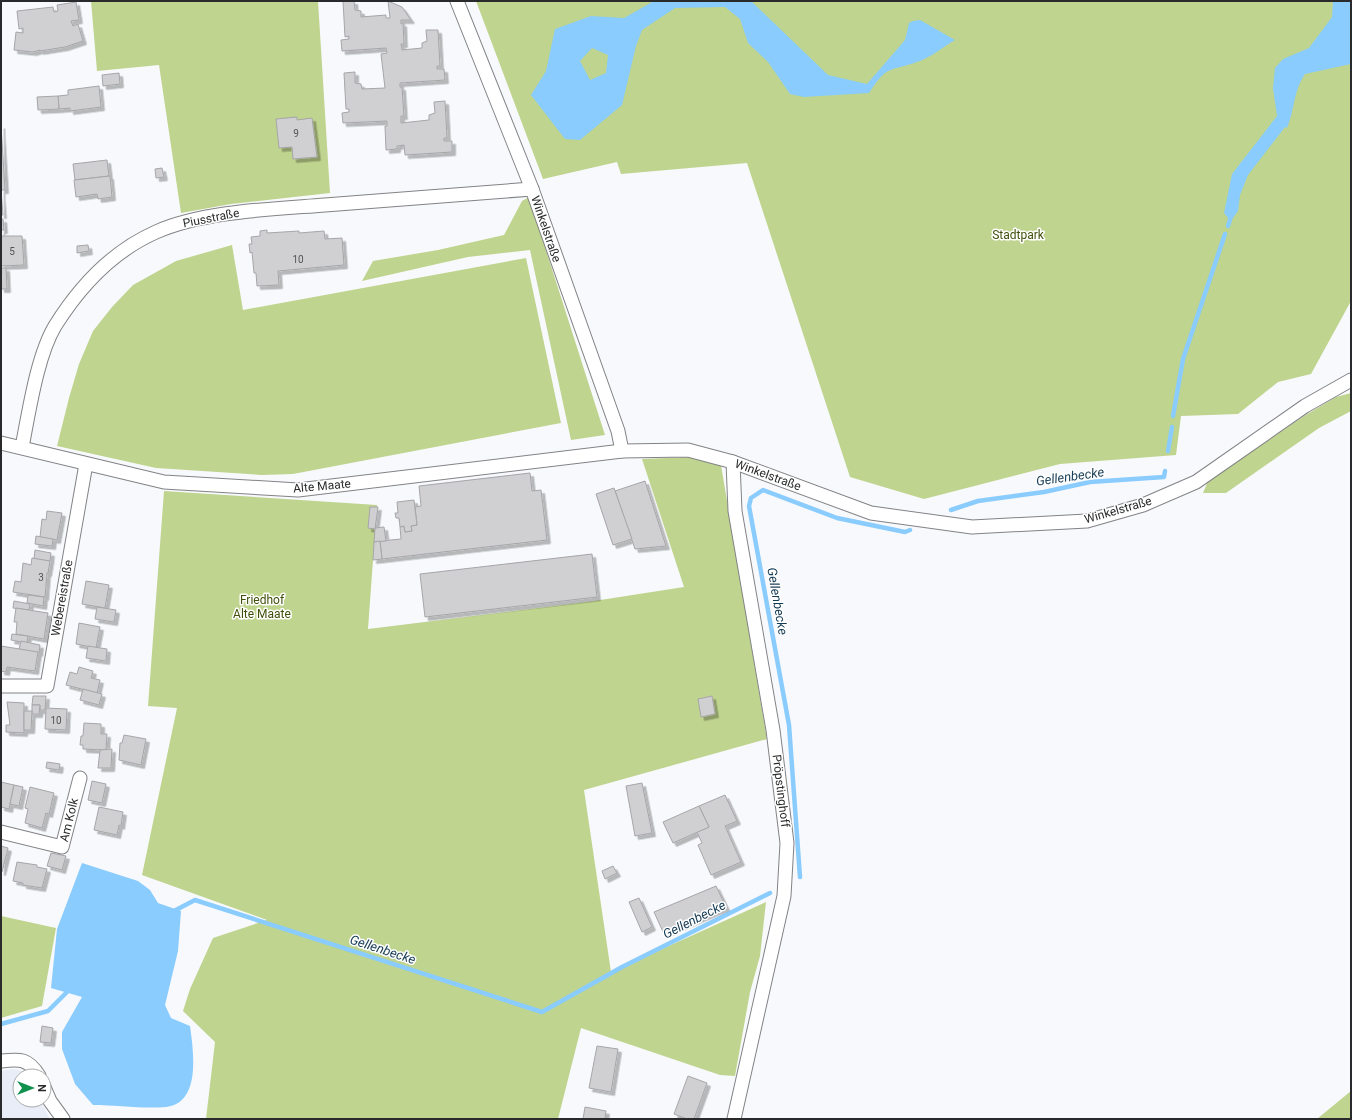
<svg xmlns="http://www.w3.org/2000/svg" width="1352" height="1120" viewBox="0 0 1352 1120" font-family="Roboto,sans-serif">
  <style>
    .built { fill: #e9edf7 }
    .green { fill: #bfd48e }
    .water { fill: #89ccfd; fill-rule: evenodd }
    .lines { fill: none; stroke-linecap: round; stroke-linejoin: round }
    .stream { stroke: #89ccfd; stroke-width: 4.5 }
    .building { fill: #d0cfd2; stroke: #a6a5a8; filter: url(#shadow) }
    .street-casing { stroke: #828386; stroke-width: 15 }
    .street { stroke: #fff; stroke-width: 13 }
    .labels { text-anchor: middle; stroke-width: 3; stroke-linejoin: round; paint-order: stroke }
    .number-label { font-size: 10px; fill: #535355 }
    .street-label { font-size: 12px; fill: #292a2b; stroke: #fff }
    .park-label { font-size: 12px; fill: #40500c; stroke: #fff }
    .water-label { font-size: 13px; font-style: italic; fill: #163b54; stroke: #fff }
  </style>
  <defs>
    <filter id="shadow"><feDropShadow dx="3.5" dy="3.5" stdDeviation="0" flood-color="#0004"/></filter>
  </defs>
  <rect width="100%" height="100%" fill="#f8f9fc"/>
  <polygon class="built" points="12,1069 20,1070 26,1076 20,1076 20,1100 40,1100 50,1119 1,1119 1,1071"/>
  <g class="green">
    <polygon points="91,1 318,1 330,193 231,204 181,213 159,65 97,71"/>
    <polygon points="476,1 1351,1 1351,301 1311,374 1278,382 1238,414 1181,416 1176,455 1060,464 924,499 850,477 747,163 621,174 617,162 543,179"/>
    <polygon points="529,197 605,435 571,440 530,250 468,257 362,281 373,261 438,250 504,235 522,201"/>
    <polygon points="232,245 243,310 526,258 561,423 293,474 262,475 156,468 57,446 69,398 79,364 93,331 112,307 133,285 176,261"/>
    <polygon points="1351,393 1351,411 1319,428 1226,493 1203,493 1208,481 1304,416 1336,397"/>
    <polygon points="692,457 721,465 767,739 584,790 611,972 766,902 760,956 750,992 735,1076 720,1075 581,1028 558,1119 206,1119 215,1042 183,1011 190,989 213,938 267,920 142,875 177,708 148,706 164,491 377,505 368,629 594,601 684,587 642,459"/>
    <polygon points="1,916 56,928 42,1006 1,1018"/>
    <polygon points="1351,1091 1351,1119 1317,1119"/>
  </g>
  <g class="water">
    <path d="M 654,1 L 751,1 L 828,75 L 867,84 L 905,40 L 909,23 L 913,21 L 920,20 L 955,40 C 943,47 930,58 917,62 C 889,72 888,64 869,93 L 804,97 L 790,94 L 768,62 L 748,43 L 740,19 L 725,7 L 675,8 L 642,30 L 636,46 L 622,105 L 580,140 L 565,139 L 531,95 L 546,71 L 555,29 L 591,16 L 624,18 ZM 592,48 L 608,55 L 606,73 L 590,80 L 580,61 Z"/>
    <path d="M 1333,1 L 1351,1 L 1351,64 L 1305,74 C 1293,92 1295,109 1287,128 L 1285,127 L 1248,175 L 1240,195 L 1238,211 L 1233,218 L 1229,219 L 1224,213 L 1232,174 L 1277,116 L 1273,88 L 1275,68 L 1283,59 L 1309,48 L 1332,17 Z"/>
    <path d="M 82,863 L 138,881 L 150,890 L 158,903 L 181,911 L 178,951 L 165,1005 L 171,1018 L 190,1026 C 193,1049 202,1103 166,1107 C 143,1109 116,1105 93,1105 L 75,1084 L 62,1049 L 62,1032 L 82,997 L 51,988 L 57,929 Z"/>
  </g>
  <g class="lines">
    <g class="stream">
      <polyline points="1228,226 1232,213"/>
      <polyline points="1173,416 1183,359 1225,234"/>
      <polyline points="1168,451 1172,427"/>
      <polyline points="951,510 978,501 1044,492 1090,482 1164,477 1165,471"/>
      <polyline points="800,877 789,725 749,506 751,498 763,490 837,518 905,532 910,530"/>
      <polyline points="172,912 195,900 542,1012 622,967 770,893"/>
      <polyline points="1,1024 48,1011 70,989"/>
    </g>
  </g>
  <g class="building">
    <polygon points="343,1 354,1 355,10 361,11 361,17 386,15 386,18 390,18 388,1 402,7 411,20 401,20 401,24 403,23 404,44 401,44 402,50 422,48 422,43 427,41 426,30 438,30 440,66 437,66 437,69 444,69 445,80 400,83 400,87 402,87 404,116 401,116 401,123 429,120 429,115 435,113 434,102 445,101 447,138 444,138 444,141 452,141 452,152 405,155 404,145 397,146 397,149 386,150 385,126 387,126 387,121 343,123 342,113 349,112 349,109 346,109 344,73 355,72 355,83 361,84 362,89 385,88 381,54 387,53 386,48 342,51 341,40 349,39 349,36 345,37"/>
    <polygon points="76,2 79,20 71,21 73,26 78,24 83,41 65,47 40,51 40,50 33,52 14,50 16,32 23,33 23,28 19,29 17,11 53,7 54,12 58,11 57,5"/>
    <polygon points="119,73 120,84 103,86 102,75"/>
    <polygon points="99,86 101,107 70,111 70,108 59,109 58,96 68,95 68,90"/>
    <polygon points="58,96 59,109 38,110 37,97"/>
    <polygon points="297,117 297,120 312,118 317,157 293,159 292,147 279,148 276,119"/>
    <polygon points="1,125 5,190 1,190 3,215 1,215"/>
    <polygon points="107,160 109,176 75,180 73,164"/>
    <polygon points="162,168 164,177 156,178 155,169"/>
    <polygon points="110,176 112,197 98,199 97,194 76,197 74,180"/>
    <polygon points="1,219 3,219 4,230 1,230 1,236 22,236 24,265 1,266"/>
    <polygon points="267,230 267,233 299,231 299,233 324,231 325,239 342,238 344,265 278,271 279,285 257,286 256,273 254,273 252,252 250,253 249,244 252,244 251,237 260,236 260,231"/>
    <polygon points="88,245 89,251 77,253 77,246"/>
    <polygon points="1,268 6,268 7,289 1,289"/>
    <polygon points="530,473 532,491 541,490 547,540 382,559 380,541 401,539 400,527 404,526 405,532 412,531 411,526 417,525 415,507 421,506 419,486"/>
    <polygon points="645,481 666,546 635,549 615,491"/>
    <polygon points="614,488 632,539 613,545 596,494"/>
    <polygon points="414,500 417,525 411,526 412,531 405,532 404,526 400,527 399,518 396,518 395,513 398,513 397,502"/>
    <polygon points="370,507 378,507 375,529 368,528"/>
    <polygon points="47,511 62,513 57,540 40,537 42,519 46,520"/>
    <polygon points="384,527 386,541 374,542 375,528"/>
    <polygon points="36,536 53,539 52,546 35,544"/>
    <polygon points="380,541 382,559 373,560 374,542"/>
    <polygon points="35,550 51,553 50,561 34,559"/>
    <polygon points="592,554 597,597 425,617 420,574"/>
    <polygon points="32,558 50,561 48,573 47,573 45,597 13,592 15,581 21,582 23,563 31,565"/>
    <polygon points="86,581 109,585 105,608 82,604"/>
    <polygon points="28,595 44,597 43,606 27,603"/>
    <polygon points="14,601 30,604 29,610 13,608"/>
    <polygon points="97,607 116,610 114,622 95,619"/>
    <polygon points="16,608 48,613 44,639 16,634 17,622 14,622"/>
    <polygon points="79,623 100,627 96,648 76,644"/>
    <polygon points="12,634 28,636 27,643 11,640"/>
    <polygon points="21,641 40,645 39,653 19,649"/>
    <polygon points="1,646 38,652 35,671 7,667 6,672 1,671"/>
    <polygon points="88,646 107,649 106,661 86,658"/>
    <polygon points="79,667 93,671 91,678 100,680 97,693 66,685 70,672 77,674"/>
    <polygon points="83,689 102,694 99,705 80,700"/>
    <polygon points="33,696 46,696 45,710 40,710 40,705 32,705"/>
    <polygon points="712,696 715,714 701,717 698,699"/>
    <polygon points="7,702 24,703 24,733 6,732 6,725 10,725"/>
    <polygon points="32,705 40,705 39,714 32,714"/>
    <polygon points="46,708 67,709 66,730 45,729"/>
    <polygon points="24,711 32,711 31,730 24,730"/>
    <polygon points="84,723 101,724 101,734 107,734 106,750 83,749 83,745 80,745 81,736 83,736"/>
    <polygon points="124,735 146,739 141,765 119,760 120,743 122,743"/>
    <polygon points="112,749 111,768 98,768 100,750"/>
    <polygon points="47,762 60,764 59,770 46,768"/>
    <polygon points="92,781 106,784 102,803 88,800"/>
    <polygon points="1,782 14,785 9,809 1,807"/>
    <polygon points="642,783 652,833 635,836 626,786"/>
    <polygon points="14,785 23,787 19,806 10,804"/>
    <polygon points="30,787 54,793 49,814 46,813 42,828 25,823 28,809 25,808"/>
    <polygon points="725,795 737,821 725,826 741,862 711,875 698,845 702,843 697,832 709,827 699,806"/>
    <polygon points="699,806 709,827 673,843 663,822"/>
    <polygon points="99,807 123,812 121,826 119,825 117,835 94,830"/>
    <polygon points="1,846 8,848 2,872 1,872"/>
    <polygon points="51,853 66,856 62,870 47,866"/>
    <polygon points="17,862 37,865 37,867 47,869 42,888 23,885 23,883 13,881"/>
    <polygon points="613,866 617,873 605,879 602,871"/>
    <polygon points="716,886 726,907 664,934 654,912"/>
    <polygon points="639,898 652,927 642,932 629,902"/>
    <polygon points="42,1026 53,1028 51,1043 40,1042"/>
    <polygon points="597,1046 618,1049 611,1092 589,1088"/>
    <polygon points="688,1076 707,1083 694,1119 687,1119 674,1114"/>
    <polygon points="585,1107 606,1111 605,1119 583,1119"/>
  </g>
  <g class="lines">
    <defs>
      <g id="street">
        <polyline points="457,1 532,189 618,431 622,451"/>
        <polyline points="1,443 164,482 298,490 622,451 688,450 733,462 871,513 972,527 1087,521 1143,505 1196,482 1305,406 1351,380"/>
        <path d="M 22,447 C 29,412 37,356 55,326 C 80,286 113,251 156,232 C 203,211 274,209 325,205 C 394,200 463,194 532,189"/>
        <polyline points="733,462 735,511 773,730 787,843 784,896 734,1119"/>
        <polyline points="1,686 47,686 86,464"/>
        <polyline points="1,832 62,847 80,778"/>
        <path d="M 1,1061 C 20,1059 28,1058 39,1076"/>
        <polyline points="44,1087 50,1101 63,1119"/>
      </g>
    </defs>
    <use href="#street" class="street-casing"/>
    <use href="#street" class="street"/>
  </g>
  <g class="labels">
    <g class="number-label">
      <text x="296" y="137">9</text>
      <text x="12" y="255">5</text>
      <text x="298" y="263">10</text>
      <text x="41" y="581">3</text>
      <text x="56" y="724">10</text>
    </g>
    <g class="street-label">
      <text transform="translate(211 218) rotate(-11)" y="4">Piusstraße</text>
      <text transform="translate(546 229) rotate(71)" y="4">Winkelstraße</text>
      <text transform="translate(768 475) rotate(20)" y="4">Winkelstraße</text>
      <text transform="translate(322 486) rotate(-5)" y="4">Alte Maate</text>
      <text transform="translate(1118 510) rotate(-16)" y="4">Winkelstraße</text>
      <text transform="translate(62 598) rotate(-80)" y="4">Webereistraße</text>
      <text transform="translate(781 791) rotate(83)" y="4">Pröpstinghoff</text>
      <text transform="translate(69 820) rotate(-76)" y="4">Am Kolk</text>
    </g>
    <g class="park-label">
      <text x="1018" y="239">Stadtpark</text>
      <text x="262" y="604">Friedhof<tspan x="262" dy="14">Alte Maate</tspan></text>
    </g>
    <g class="water-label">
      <text transform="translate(1070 476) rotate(-8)" y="5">Gellenbecke</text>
      <text transform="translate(778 601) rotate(80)" y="5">Gellenbecke</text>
      <text transform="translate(694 919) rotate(-27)" y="5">Gellenbecke</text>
      <text transform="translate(383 949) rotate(18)" y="5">Gellenbecke</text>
    </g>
  </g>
  <rect width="1352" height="1120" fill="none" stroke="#292a2b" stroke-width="4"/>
  <g transform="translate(32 1088) rotate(90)"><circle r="19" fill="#ffffff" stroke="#a9aaaa"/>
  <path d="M0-3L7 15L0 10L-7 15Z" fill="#11914e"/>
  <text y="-6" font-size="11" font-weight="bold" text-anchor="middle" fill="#292a2b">N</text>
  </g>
</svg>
